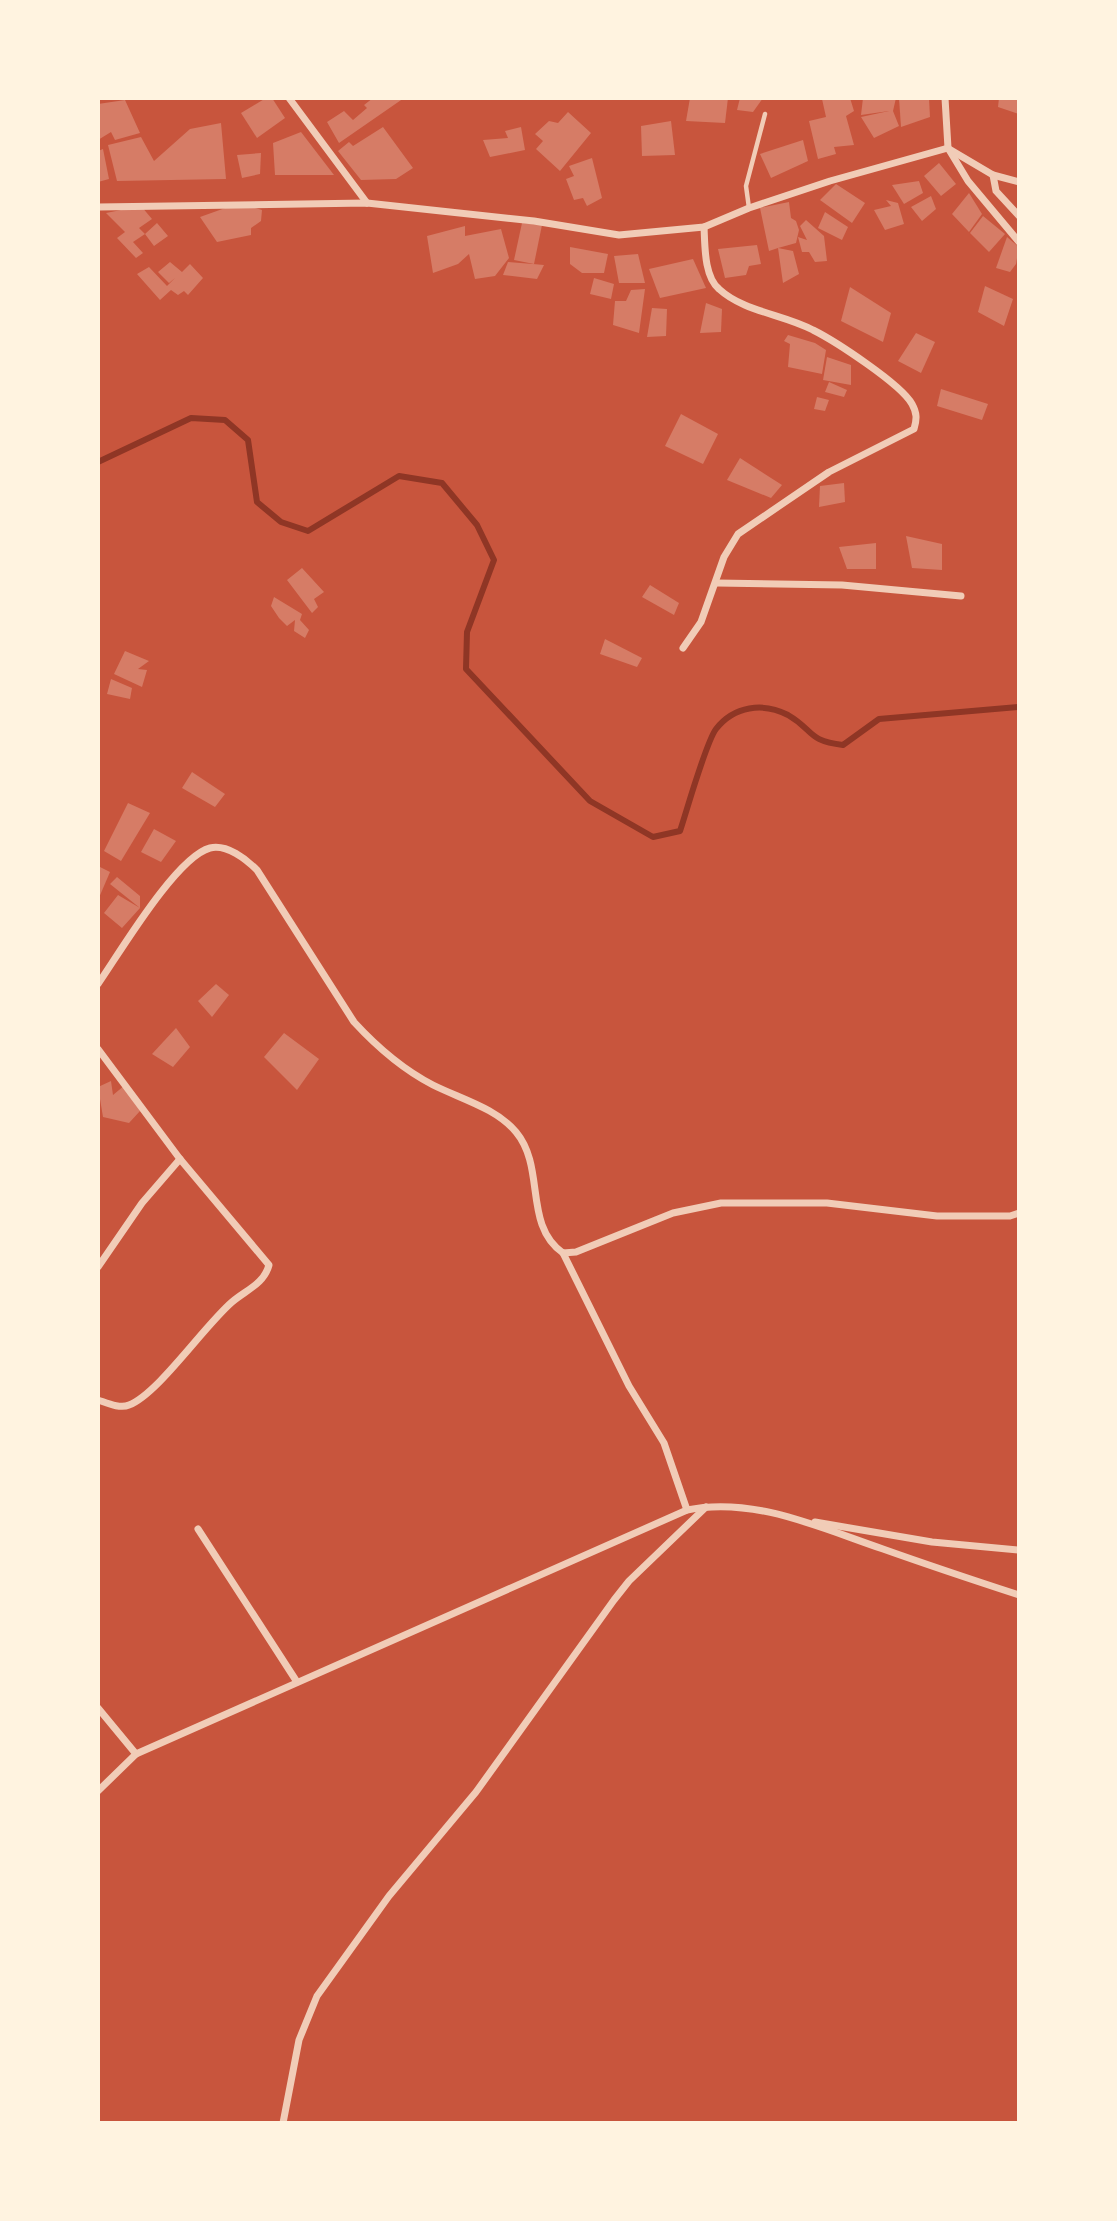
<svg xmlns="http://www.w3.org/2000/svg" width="1117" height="2221" viewBox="0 0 1117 2221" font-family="Montserrat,sans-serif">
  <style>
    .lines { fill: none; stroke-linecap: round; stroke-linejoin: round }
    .stream { stroke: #8f3625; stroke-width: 6 }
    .building { fill: #d67c66 }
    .service { stroke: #f1ccb7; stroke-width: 4.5 }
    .minor { stroke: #f1ccb7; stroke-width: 7 }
  </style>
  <rect width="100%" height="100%" fill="#c8553d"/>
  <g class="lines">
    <path class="stream" d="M 98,462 L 191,418 L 225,420 L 248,440 L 257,502 L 281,522 L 308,531 L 399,476 L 442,483 L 477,525 L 494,560 L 467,632 L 466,669 L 590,801 L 653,837 L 680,831 C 687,810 706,742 716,729 C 734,706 763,702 788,715 C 814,730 807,741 843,745 L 879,719 L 1019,707"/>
  </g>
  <g class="building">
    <polygon points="266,98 272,98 285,118 257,138 241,113"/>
    <polygon points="373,98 404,98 339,143 327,122 344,111 353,120 367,108 364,105"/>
    <polygon points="690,98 728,98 725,123 686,121"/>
    <polygon points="740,98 763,98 753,112 737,110"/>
    <polygon points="828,98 850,98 854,111 846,116 854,145 834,147 836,154 818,159 809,121 826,117 822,99"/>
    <polygon points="863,98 896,98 893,111 899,126 874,138 861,117 889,111 861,115"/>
    <polygon points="899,98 929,98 930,117 901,127"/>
    <polygon points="999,98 1019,98 1019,114 998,107"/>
    <polygon points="125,100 140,133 115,140 111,132 98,140 98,104"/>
    <polygon points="568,112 591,133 560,171 536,149 543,141 535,134 549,121 558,123"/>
    <polygon points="671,121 675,155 642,156 641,126"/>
    <polygon points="221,123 226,179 117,181 108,145 141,137 154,161 190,129"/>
    <polygon points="383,127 413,168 396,179 361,180 338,151 349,142 353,146"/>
    <polygon points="521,127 525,150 490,157 483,140 508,138 505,131"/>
    <polygon points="301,132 334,175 275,175 273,143"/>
    <polygon points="803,140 808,161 771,178 760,154"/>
    <polygon points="103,149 109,179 98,182 98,151"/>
    <polygon points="261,153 260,174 242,178 237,155"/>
    <polygon points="592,158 602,198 587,206 583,198 574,200 566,179 574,176 569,166"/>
    <polygon points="939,163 956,184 941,196 924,176"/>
    <polygon points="919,181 923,193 904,204 892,185"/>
    <polygon points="836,184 865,203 852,223 820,200"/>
    <polygon points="969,193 982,214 969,232 952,214"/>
    <polygon points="931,196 936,209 922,221 911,207"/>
    <polygon points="886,200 898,203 904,224 885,230 874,210 891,206"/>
    <polygon points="789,202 791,218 796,221 799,230 796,243 778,248 793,251 799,274 783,283 778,248 769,251 760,208"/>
    <polygon points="141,206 152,219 139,228 145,234 157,223 168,236 154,246 145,234 133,242 143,253 136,258 117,238 125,232 106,213"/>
    <polygon points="249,206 262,210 261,221 251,228 251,235 217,242 200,217 228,207"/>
    <polygon points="825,212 848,227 842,240 818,228"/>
    <polygon points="983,216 1005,234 989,252 970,233"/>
    <polygon points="806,220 824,236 827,261 815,262 809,252 802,252 798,237 807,240 800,226"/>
    <polygon points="522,223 542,225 534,264 514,260"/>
    <polygon points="465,226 465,236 501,229 509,258 495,276 475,279 469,254 458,264 433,273 427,236"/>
    <polygon points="1007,237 1019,247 1016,264 1010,272 996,268"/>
    <polygon points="757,245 761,264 749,266 746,275 725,278 718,249"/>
    <polygon points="570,247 608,254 604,273 582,273 570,264"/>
    <polygon points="638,254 645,283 619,283 614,256"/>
    <polygon points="693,259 706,288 660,298 649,269"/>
    <polygon points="170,262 182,272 190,264 203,278 188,295 184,291 178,295 171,290 160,300 137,274 149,267 167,286 175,278 169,283 158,272"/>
    <polygon points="508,262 533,264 544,265 537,279 503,275"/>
    <polygon points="594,278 614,284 611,299 590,294"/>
    <polygon points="985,286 1013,299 1004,326 978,312"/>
    <polygon points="850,287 891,313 883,342 841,321"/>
    <polygon points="645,289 639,333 613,325 615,301 626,301 631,290"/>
    <polygon points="706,303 722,309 721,332 700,333"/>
    <polygon points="652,308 667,309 666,336 647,337"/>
    <polygon points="916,333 935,342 921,373 898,361"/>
    <polygon points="788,335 815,343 826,350 822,374 788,367 790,344 784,341"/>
    <polygon points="827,357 851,365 851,385 823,380"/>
    <polygon points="829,382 847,390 844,397 825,392"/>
    <polygon points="941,389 988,404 982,420 937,406"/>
    <polygon points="817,397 829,400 825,411 814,409"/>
    <polygon points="681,414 718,434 703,464 665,446"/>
    <polygon points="740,458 782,485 771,498 727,480"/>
    <polygon points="844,483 845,502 819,507 820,486"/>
    <polygon points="906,536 942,544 942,570 912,568"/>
    <polygon points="876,543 876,569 847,569 839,547"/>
    <polygon points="302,568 324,592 314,599 318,607 312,613 287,580"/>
    <polygon points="650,585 679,603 674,615 642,597"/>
    <polygon points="274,597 302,614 300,620 309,630 305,638 294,631 295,620 287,626 279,618 271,606"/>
    <polygon points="605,639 642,658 637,667 600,654"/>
    <polygon points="125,651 149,661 138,669 147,670 142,687 114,674"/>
    <polygon points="111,679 132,688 130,699 107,694"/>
    <polygon points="192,772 225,794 215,807 182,788"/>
    <polygon points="128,803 150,813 121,861 104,851"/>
    <polygon points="154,829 176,841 161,862 141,852"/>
    <polygon points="98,866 110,872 98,900"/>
    <polygon points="117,877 140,896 140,908 122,928 104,913 118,895 140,908 110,884"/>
    <polygon points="216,984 229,995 212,1017 198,1001"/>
    <polygon points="176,1028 190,1047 173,1067 152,1054"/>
    <polygon points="284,1033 319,1059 297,1090 264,1057"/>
    <polygon points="111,1081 113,1095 125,1085 140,1111 129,1123 103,1117 98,1087"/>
  </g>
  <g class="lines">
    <polyline class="service" points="749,208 746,186 765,114"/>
    <g class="minor">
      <polyline points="289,98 367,203"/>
      <polyline points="945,98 948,148 968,181 1019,242"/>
      <polyline points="949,149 993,175 1019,182"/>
      <polyline points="993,175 996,191 1019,216"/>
      <polyline points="98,207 367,203 534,221 619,235 704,227 749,208 830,181 948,148"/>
      <polyline points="717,583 842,585 961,596"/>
      <path d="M 683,648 L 701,622 L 724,557 L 738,534 L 829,472 L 914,429 C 917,419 917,413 912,404 C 901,384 835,341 813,330 C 783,314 744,312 719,289 C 704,276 705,246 704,227"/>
      <path d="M 98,984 C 119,954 176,857 210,848 C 227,844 246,859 257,870 L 354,1022 C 377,1047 402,1069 433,1085 C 461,1099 496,1108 516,1132 C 546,1168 523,1225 563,1253 L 576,1252 L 673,1213 L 721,1203 L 827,1203 L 937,1216 L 1010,1216 L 1019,1213"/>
      <path d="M 98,1049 L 180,1159 L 269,1265 C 264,1284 246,1290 232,1302 C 204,1326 158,1394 129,1405 C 120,1409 107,1403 98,1400"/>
      <polyline points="563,1253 629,1386 664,1443 687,1510"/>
      <polyline points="98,1267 142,1203 180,1159"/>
      <polyline points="815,1522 932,1542 1019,1550"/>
      <polyline points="198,1529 297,1682"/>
      <polyline points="98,1708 136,1754"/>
      <path d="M 98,1791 L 136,1754 L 687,1510 C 753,1496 821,1528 883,1549 C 928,1565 973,1580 1019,1595"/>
      <polyline points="283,2123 299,2040 317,1996 389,1896 476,1792 614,1600 629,1581 706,1507"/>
    </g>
  </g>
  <rect width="1117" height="2221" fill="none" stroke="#fff3e0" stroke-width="200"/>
</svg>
